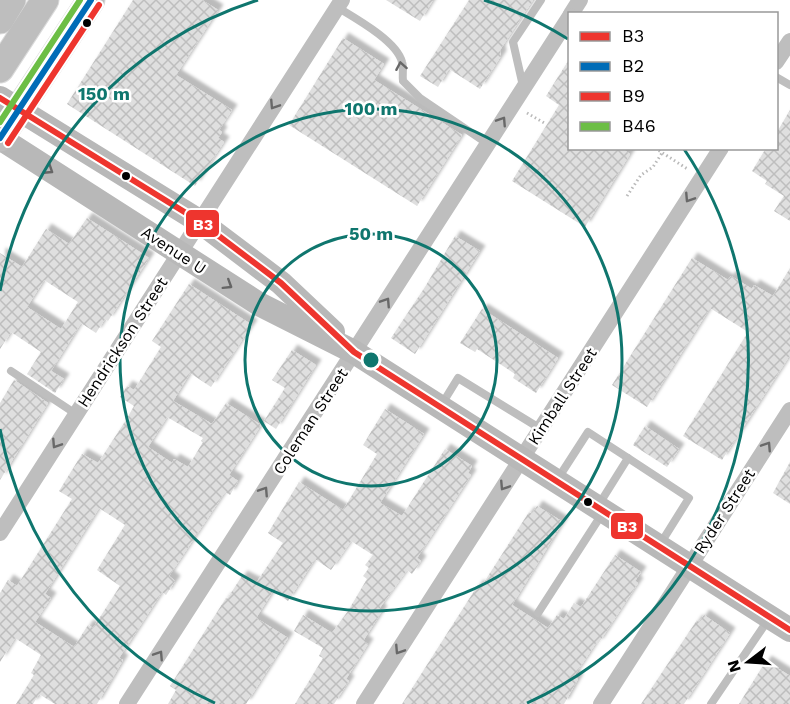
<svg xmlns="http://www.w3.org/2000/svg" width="790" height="704" viewBox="0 0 790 704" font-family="'Work Sans',sans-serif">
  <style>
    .building { fill: url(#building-cross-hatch); fill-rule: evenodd; filter: url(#shadow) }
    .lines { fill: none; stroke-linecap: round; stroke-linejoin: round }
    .primary-casing { stroke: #dbdbdb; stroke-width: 29 }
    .path { stroke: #b9b9b9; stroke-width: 3; stroke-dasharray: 1.5 3; stroke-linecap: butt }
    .lane { stroke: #bebebe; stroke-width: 8 }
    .street { stroke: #bebebe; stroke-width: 16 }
    .secondary { stroke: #b8b8b8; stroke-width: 24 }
    .primary { stroke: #bebebe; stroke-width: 27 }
    .bus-1-casing { stroke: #fff; stroke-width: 10 }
    .bus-2-casing { stroke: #fff; stroke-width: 10 }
    .bus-3-casing { stroke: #fff; stroke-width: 10 }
    .bus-4-casing { stroke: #fff; stroke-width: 10 }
    .bus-1 { stroke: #ee352e; stroke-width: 6 }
    .bus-2 { stroke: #006cb7; stroke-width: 6 }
    .bus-3 { stroke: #ee352e; stroke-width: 6 }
    .bus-4 { stroke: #6cbe45; stroke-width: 6 }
    .oneway { stroke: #686868 }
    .oneway2 { stroke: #656565 }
    .ring { fill: none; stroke: #0f766e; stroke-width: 3 }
    .bus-dot { fill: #000; stroke: #fff; stroke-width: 2 }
    .labels { text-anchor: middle; stroke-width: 5; stroke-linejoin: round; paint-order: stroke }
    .street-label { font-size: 16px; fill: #000; stroke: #fff }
    .centre { fill: #0f766e; stroke: #fff; stroke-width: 3 }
    .ring-label { font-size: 18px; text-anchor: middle; font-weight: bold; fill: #0f766e; stroke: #fff; stroke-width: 5; stroke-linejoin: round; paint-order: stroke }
    .line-badge { stroke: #fff; stroke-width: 2 }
    .badge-label { font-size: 16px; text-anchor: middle; font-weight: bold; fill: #fff }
  </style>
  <defs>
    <pattern id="building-cross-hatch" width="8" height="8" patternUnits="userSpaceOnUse" patternTransform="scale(1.5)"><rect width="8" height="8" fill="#dfdfdf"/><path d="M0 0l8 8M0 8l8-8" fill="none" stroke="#bebebe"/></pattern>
    <filter id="shadow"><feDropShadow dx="5.5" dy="-5.5" stdDeviation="1.5" flood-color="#0004"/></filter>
  </defs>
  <rect width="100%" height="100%" fill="#fff"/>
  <g class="building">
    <polygon points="133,0 202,0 218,10 176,75 232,110 219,130 222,132 218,138 224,142 195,186 67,104"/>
    <polygon points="386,0 433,0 420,21"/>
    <polygon points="469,0 533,0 500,50 501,56 480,89 449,69 438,87 420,76"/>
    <polygon points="343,38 384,64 374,80 462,135 417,206 289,125"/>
    <polygon points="570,58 570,148 621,148 630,154 585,227 512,181 559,105 546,96"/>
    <polygon points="790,110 790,221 774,211 784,196 765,184 767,181 752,171 766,148 777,148 777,132"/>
    <path d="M 87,218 L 149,258 L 108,321 L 105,319 L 96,333 L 81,323 L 51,371 L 64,379 L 55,393 L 27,374 L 41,352 L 11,332 L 0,349 L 0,253 L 22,267 L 46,229 L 69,244 ZM 44,280 L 78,302 L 61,329 L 27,307 Z"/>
    <polygon points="455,236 480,251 415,354 391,338 425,287"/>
    <polygon points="692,258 728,280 731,276 752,289 754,285 773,296 790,268 790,355 722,460 683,436 748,332 710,308 647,407 612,385"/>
    <path d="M 189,284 L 252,325 L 211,387 L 190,373 L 173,401 L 212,424 L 226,403 L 261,425 L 229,475 L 238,481 L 230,495 L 225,492 L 169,576 L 175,581 L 166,595 L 162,592 L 138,629 L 119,658 L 123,660 L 97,704 L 55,704 L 39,694 L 33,704 L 16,704 L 34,675 L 31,673 L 41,655 L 15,638 L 0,662 L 0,593 L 8,580 L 17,586 L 72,499 L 59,491 L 82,454 L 98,463 L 126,420 L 134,406 L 120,397 L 127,386 L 134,390 L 161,347 L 152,341 ZM 167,417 L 203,438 L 201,441 L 203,442 L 188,467 L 174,459 L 172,463 L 148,447 ZM 99,508 L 125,525 L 97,570 L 120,586 L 93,628 L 88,625 L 74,647 L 35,622 L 51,598 L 45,594 Z"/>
    <polygon points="482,309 558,358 536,393 513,378 515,374 477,349 475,352 460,343"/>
    <polygon points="292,350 316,365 276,429 264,421 285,388 272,380"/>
    <polygon points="14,380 48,403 0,480 0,403"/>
    <polygon points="385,409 424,434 380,503 402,516 445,449 472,466 468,473 471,475 417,558 421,561 412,574 407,570 379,609 382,611 363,641 368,644 346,679 349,681 334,704 295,704 323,658 319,656 323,648 294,631 303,615 332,633 348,611 367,579 363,576 369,568 365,565 373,555 351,541 331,570 315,559 288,601 273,591 256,618 288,638 246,704 168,704 176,690 170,686 226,598 227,599 242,576 256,583 283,543 268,533 299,482 343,510 377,454 363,445"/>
    <polygon points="645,426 679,449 667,467 633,445"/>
    <polygon points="790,462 790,504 773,493"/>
    <polygon points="537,506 563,522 512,605 548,628 557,615 564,619 574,603 581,607 615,555 641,572 635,581 638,583 598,644 596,643 574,676 578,679 564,704 402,704 478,585 481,587 529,512 532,514"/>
    <polygon points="704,615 730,633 684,704 641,704 697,620 699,622"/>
    <polygon points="766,661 790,676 790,704 739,704"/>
  </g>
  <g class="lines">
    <defs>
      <g id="primary">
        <polyline points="0,20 12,0"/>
        <polyline points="0,69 45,0"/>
        <polyline points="0,138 91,0"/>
      </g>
    </defs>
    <use href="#primary" class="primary-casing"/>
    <g class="path">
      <polyline points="527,113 546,124"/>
      <polyline points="655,148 689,170"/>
      <polyline points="627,196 641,175 653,167 662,153"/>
    </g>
    <g class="lane">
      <path d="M 337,7 C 355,18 397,41 402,62 C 404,67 402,75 403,81 L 420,98 L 488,144"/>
      <polyline points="776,77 790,85"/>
      <polyline points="523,86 513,42 541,0"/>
      <polyline points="11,371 76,414"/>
      <polyline points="442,404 458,378 541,429"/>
      <polyline points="557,480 588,432 628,458"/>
      <polyline points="598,506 628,458 689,498 659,546"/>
      <polyline points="538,613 602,514"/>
      <polyline points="711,704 768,620"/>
    </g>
    <g class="street">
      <polyline points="571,14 580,0"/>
      <polyline points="776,62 790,41"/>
      <polyline points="0,533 342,0"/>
      <polyline points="127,704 570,16"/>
      <polyline points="364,704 721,148"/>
      <polyline points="601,704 790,410"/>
    </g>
    <g class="secondary">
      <polyline points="0,98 199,221 281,283 333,332"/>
      <polyline points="0,138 259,304 354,352 790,630"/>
    </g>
    <use href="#primary" class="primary"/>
    <defs>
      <polyline id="bus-1" points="0,98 199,221 281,283 354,352 790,630"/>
      <polyline id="bus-2" points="0,138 91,0"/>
      <polyline id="bus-3" points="8,143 99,5"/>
      <polyline id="bus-4" points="0,122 80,0"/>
    </defs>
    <use href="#bus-1" class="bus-1-casing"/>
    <use href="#bus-2" class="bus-2-casing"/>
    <use href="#bus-3" class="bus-3-casing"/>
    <use href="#bus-4" class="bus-4-casing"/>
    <use href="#bus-1" class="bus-1"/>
    <use href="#bus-2" class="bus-2"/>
    <use href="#bus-3" class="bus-3"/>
    <use href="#bus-4" class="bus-4"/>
  </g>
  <defs><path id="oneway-chevron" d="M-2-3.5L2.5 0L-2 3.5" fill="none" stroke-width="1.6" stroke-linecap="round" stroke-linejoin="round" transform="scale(1.5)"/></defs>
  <g class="oneway">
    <use href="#oneway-chevron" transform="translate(401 66) rotate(-100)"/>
    <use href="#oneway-chevron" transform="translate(274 105) rotate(123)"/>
    <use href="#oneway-chevron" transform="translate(502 121) rotate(-57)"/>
    <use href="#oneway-chevron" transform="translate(689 198) rotate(123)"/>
    <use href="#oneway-chevron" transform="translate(386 302) rotate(-57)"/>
    <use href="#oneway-chevron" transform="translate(56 444) rotate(123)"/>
    <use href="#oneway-chevron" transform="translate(767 446) rotate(-57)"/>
    <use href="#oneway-chevron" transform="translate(504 486) rotate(123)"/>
    <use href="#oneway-chevron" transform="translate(264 491) rotate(-57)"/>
    <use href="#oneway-chevron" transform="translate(399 650) rotate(123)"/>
    <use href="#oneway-chevron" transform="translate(159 655) rotate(-57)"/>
  </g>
  <g class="oneway2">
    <use href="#oneway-chevron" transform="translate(49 170) rotate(33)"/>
    <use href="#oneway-chevron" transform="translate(228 285) rotate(32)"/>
  </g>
  <g class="ring">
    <circle cx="371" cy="360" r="126"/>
    <circle cx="371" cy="360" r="251"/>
    <path d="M215 703A377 377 0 0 1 0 429M0 291A377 377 0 0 1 258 0M484 0A377 377 0 0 1 568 39M684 149A377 377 0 0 1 527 703"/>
  </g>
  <g class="bus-dot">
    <circle cx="87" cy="23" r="5"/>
    <circle cx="126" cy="176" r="5"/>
    <circle cx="588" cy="502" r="5"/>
  </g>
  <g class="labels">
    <g class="street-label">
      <text transform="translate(174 250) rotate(33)" y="6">Avenue U</text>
      <text transform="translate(122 342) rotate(-57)" y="6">Hendrickson Street</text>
      <text transform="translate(562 396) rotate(-57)" y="6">Kimball Street</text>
      <text transform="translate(310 421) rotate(-57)" y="6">Coleman Street</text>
      <text transform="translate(724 511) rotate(-57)" y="6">Ryder Street</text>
    </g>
  </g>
  <circle cx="371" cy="360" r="9" class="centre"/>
  <g class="ring-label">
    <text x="104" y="100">150 m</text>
    <text x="371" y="115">100 m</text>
    <text x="371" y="240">50 m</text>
  </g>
  <g class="line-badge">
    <rect x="185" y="209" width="35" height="29" rx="6" fill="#ee352e"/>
    <rect x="610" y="512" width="34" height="28" rx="6" fill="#ee352e"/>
  </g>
  <g class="badge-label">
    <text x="203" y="230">B3</text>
    <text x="627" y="532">B3</text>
  </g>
  <rect x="568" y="12" width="210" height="138" fill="#ffffff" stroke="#999999" stroke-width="1.5"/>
  <rect x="580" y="32" width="30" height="9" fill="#ee352e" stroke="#999999" stroke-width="1.5"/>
  <text x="622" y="42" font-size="18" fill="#000000">B3</text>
  <rect x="580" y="62" width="30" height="9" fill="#006cb7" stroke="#999999" stroke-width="1.5"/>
  <text x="622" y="72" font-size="18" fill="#000000">B2</text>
  <rect x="580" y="92" width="30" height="9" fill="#ee352e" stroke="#999999" stroke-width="1.5"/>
  <text x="622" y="102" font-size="18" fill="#000000">B9</text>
  <rect x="580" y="122" width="30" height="9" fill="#6cbe45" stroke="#999999" stroke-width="1.5"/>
  <text x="622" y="132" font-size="18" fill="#000000">B46</text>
  <g transform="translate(748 662) rotate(253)" stroke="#ffffff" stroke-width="4.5" paint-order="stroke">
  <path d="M0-4.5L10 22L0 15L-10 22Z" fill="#000000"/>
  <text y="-9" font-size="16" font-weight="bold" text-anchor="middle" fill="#000000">N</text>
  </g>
</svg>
